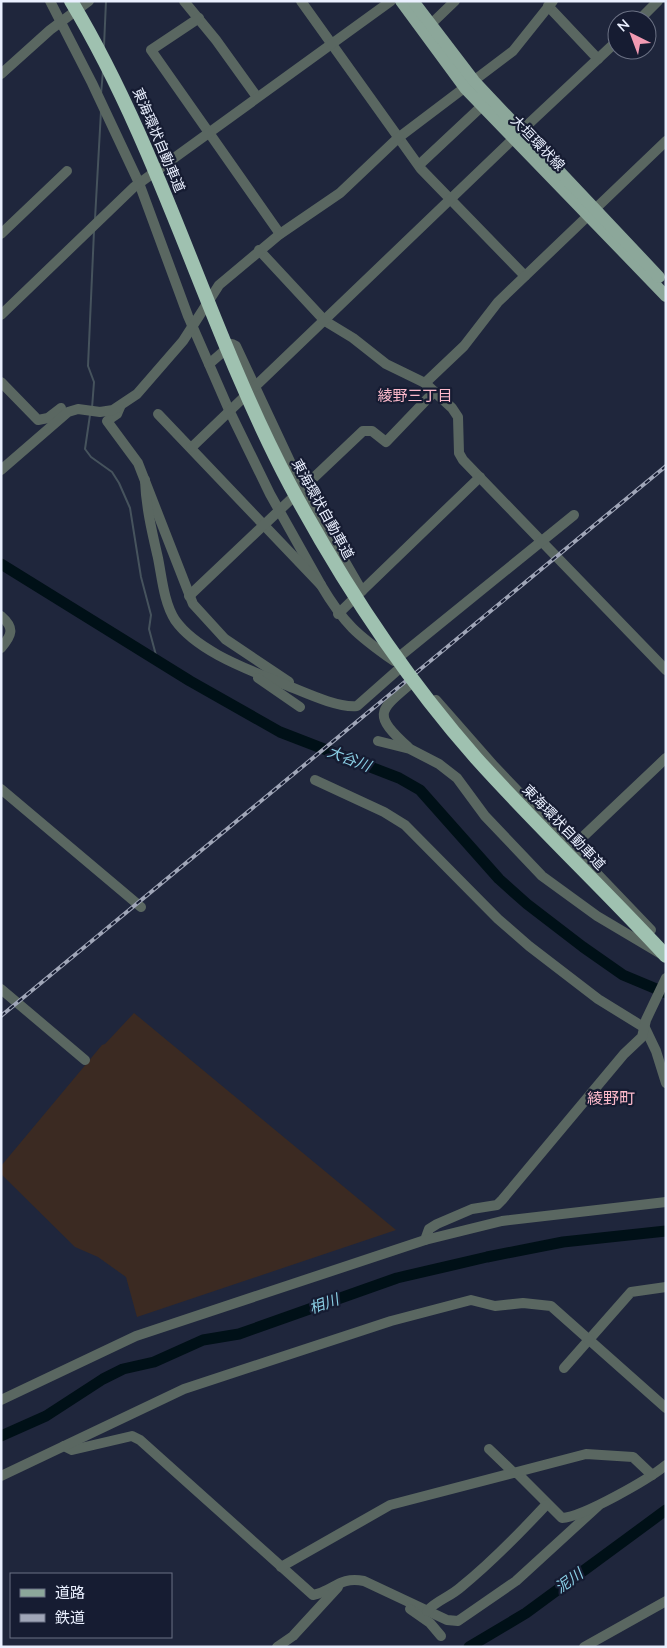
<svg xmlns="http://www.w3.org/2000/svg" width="667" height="1648" viewBox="0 0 667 1648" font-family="'Nunito Sans','Noto Sans JP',sans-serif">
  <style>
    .industrial { fill: #3b2a22 }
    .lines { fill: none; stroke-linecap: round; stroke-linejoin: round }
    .stream { stroke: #46535d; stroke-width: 2 }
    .river { stroke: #001017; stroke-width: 11 }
    .minor { stroke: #5a6761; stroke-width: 10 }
    .major { stroke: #8ca79a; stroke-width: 12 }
    .rail-casing { stroke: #a0a6b8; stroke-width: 4 }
    .rail { stroke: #161c32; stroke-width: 2; stroke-dasharray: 5.5; stroke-linecap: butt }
    .highway-bridge { stroke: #9fc1b0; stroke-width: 14 }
    .labels { text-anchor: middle; stroke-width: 4.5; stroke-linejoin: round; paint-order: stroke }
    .street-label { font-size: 14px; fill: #eaf0ff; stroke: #161c32 }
    .neighbourhood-label { font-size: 15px; fill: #fdbacb; stroke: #161c32 }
    .water-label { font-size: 15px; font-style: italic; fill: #8bd0e6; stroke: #161c32 }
    .quarter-label { font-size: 16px; fill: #fdbacb; stroke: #161c32 }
  </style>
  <rect width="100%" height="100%" fill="#1f263c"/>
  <polygon class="industrial" points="134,1013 396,1230 137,1317 126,1277 98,1257 75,1247 1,1174 1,1166 102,1045 105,1044"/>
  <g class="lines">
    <g class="stream">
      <polyline points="104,46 106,1"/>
      <polyline points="101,94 103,71"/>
      <polyline points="95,219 101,111"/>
      <polyline points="92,408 94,382 88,366 94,231"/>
      <polyline points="90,415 85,449 91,457 112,472 119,483 130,508 141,577 151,615 149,629 157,659"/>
    </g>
    <g class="river">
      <polyline points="1,564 190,681 280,732 399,778 420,790 499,879 527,904 583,947 623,975 666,993"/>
      <polyline points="1,1436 46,1416 103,1379 123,1369 154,1362 203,1340 239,1334 397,1278 487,1257 563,1242 666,1231"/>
      <polyline points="469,1647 526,1613 666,1510"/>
    </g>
    <g class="minor">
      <polyline points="50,1 92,83 139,183 188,316 229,410 270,494 321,585"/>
      <polyline points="184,1 216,40 257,97"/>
      <polyline points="301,1 421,169 525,276"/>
      <polyline points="548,6 598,59"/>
      <polyline points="199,18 151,50 280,234"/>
      <polyline points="639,20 658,1"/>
      <polyline points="430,25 455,1"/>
      <polyline points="1,74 50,30 89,1"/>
      <polyline points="521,131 617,41"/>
      <polyline points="419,165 482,106"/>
      <polyline points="1,234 67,171"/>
      <polyline points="259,250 325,321 353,338 386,364 425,383 452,408 458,417 459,453 463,460 666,670"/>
      <polyline points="1,315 134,187 391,1"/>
      <polyline points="209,364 232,344 236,346 303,489 362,591"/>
      <polyline points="1,382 38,420 48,418 61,408"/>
      <polyline points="425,383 464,346 498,302 666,141"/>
      <polyline points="120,407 117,414 107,421 138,463 193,604 225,639 289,682"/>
      <path d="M 158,414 L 321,585 C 344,624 357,635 394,661 L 574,515"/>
      <polyline points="191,448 513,139"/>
      <polyline points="1,470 68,412 78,409 100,412 113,410 137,394 183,341 219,285 280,234 340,193 398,138 513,51 553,1"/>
      <path d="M 145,480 C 146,507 152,532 158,558 C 162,578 164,603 175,620 C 197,651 247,669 281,683 C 302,691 336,708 357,706 L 400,668"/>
      <polyline points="189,596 363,431 372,431 386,442 433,393"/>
      <polyline points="338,614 480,477"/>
      <path d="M 1,616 C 15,628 12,635 1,648"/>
      <polyline points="258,678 300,707"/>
      <polyline points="436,700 494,766 651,930"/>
      <polyline points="378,741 410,749 439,764 457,778 485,816 542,876 597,916 661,954"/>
      <path d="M 408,747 C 371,713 379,711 414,681 L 410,677"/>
      <polyline points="315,780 384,812 405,825 498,919 529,946 598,999 645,1028 656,1051 666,1083"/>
      <polyline points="1,789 141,907"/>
      <polyline points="569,850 666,758"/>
      <polyline points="1,989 85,1060"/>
      <polyline points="425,1240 429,1229 437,1224 472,1209 497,1205 502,1200 624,1054 642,1037 646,1020 666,978"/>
      <polyline points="564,1368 631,1292 666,1287"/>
      <polyline points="1,1400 136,1336 425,1240 502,1221 666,1202"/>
      <path d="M 64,1446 L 72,1450 L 132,1436 L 140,1440 L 313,1595 C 334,1591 339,1576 364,1581 L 447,1620 L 458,1621 L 516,1581 L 598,1506"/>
      <polyline points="489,1449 514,1473"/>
      <path d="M 517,1473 L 562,1518 C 583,1517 649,1479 666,1465"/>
      <polyline points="1,1476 184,1389 391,1321 471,1300 495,1306 523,1303 551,1306 666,1408"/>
      <polyline points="281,1567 390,1505 586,1454 633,1457 652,1475"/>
      <polyline points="410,1609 430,1623 441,1636"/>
      <path d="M 427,1611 C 437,1600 450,1597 461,1587 C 492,1562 519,1534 546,1505"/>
      <polyline points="277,1647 293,1636 338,1587"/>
      <polyline points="584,1647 666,1601"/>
    </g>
    <g class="major">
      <polyline points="401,1 465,88 666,296"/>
      <polyline points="413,1 474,81 659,277"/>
    </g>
    <defs>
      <polyline id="rail" points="1,1016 666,466"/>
    </defs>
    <use href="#rail" class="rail-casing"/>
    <use href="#rail" class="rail"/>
    <path class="highway-bridge" d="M 71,1 C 163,154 207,328 290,485 C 342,582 403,675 476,758 C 537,826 604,889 666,956"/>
  </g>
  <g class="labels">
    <g class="street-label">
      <text transform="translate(159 140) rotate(67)" y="5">東海環状自動車道</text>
      <text transform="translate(538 143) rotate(46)" y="5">大垣環状線</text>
      <text transform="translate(323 509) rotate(61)" y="5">東海環状自動車道</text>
      <text transform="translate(564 827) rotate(46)" y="5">東海環状自動車道</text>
    </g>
    <g class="neighbourhood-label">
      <text x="415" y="401">綾野三丁目</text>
    </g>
    <g class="water-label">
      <text transform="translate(349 759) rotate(21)" y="5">大谷川</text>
      <text transform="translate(324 1304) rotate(-20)" y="5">相川</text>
      <text transform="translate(569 1581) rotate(-36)" y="5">泥川</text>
    </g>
    <g class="quarter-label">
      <text x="611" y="1104">綾野町</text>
    </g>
  </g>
  <rect width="667" height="1648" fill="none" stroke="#eaf0ff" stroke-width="5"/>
  <rect x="10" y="1573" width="162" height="65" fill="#161c32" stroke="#6b7184"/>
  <rect x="20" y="1589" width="25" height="8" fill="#8ca79a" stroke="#6b7184"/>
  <text x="55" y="1598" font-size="15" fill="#eaf0ff">道路</text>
  <rect x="20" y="1614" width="25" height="8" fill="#a0a6b8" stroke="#6b7184"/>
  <text x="55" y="1623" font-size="15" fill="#eaf0ff">鉄道</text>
  <g transform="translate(632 35) rotate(318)"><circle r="24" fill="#161c32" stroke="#6b7184"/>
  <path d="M0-4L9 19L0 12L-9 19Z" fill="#f19ab2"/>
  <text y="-8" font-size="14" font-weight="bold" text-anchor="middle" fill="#eaf0ff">N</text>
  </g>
</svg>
